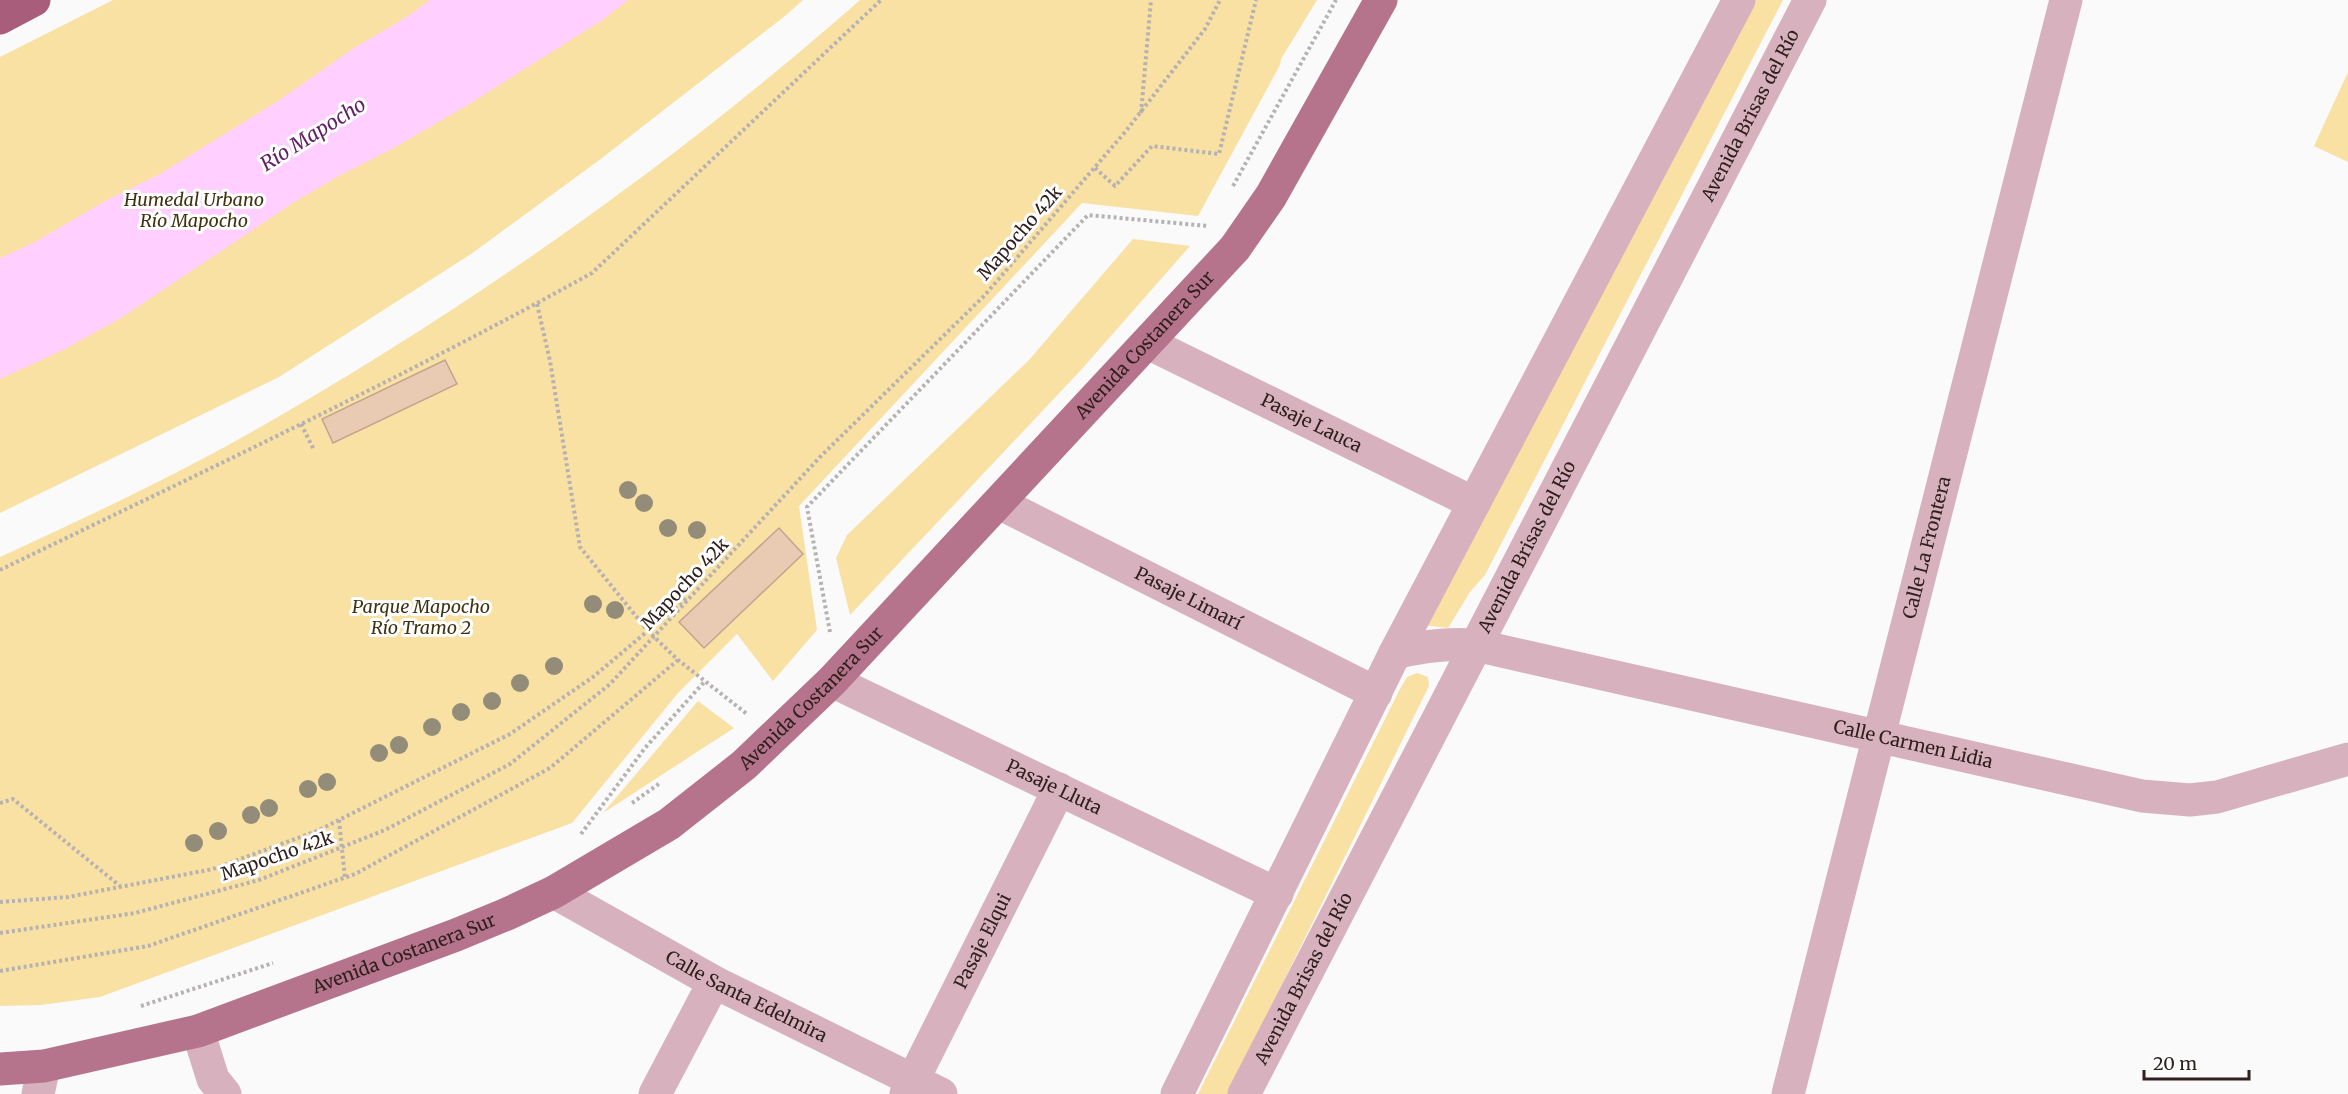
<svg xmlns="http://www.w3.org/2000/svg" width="2348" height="1094" viewBox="0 0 2348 1094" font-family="Merriweather,serif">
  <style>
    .green { fill: #f9e0a3 }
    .water { fill: #fecfff }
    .building { fill: #e9cab3; stroke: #c2a48f; stroke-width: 1.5 }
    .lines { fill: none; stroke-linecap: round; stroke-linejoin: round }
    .path { stroke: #b7b2b2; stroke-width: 4; stroke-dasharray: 3 3; stroke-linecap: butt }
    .minor { stroke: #d7b2be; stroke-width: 33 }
    .major { stroke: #b5748c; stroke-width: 33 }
    .highway { stroke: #a85e7a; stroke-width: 33 }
    .tree { fill: #938c79 }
    .labels { text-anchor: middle; stroke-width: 6; stroke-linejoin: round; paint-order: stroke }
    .street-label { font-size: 18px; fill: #2f201e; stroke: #fff }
    .park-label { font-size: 18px; font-style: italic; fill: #3f3210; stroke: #fff }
    .water-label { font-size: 20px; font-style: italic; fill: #642167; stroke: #fff }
  </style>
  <rect width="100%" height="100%" fill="#fafafa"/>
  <g class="green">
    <polygon points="113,0 803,0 785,16 602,158 471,254 279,377 0,513 0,57"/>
    <path d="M 860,0 L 1317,0 L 1281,59 L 1280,65 L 1198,216 L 1082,203 L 799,506 L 817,630 L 773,681 L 737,634 L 678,693 L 572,823 L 100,997 L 41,1005 L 0,1006 L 0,557 C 89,516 179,474 264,425 C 476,303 676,162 860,0 Z"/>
    <polygon points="1749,0 1783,0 1485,575 1470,592 1448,628 1423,625"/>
    <polygon points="2348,72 2348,162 2314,146"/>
    <polygon points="1133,239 1190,246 1081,370 850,615 836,558 847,535 1029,360"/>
    <polygon points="1417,673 1428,677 1429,686 1228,1094 1198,1094 1400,689 1407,677"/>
    <polygon points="698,701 734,728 603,813"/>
  </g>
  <polygon class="water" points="430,0 628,0 604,19 466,106 392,149 337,177 296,201 121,318 65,349 0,379 0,258 35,242 107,200 160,174 278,101 354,48 405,18"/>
  <g class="building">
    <polygon points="445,360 457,384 333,443 322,419"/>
    <polygon points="779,528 803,554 704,648 679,622"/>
  </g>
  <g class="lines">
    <g class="path">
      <polyline points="1141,113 1151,0"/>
      <polyline points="1095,168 1115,186 1152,146 1219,154 1256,0"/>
      <polyline points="1233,186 1336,0"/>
      <polyline points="537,304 550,361 580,547 648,631 678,660 747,714"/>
      <polyline points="301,424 314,450"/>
      <path d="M 0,570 C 198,474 399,380 592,273 L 881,0"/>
      <polyline points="830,632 807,507 1088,215 1208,226"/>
      <polyline points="0,803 13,799 120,886"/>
      <polyline points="632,803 660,783"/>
      <polyline points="339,820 345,878"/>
      <polyline points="581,834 645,748 705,681"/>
      <polyline points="0,902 68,897 213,869 317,831 510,734 593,677 688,597"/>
      <polyline points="0,933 135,913 259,880 385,830 510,764 610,684 820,457 984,296 1126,131 1205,29 1220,0"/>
      <polyline points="0,971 148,946 355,874 550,768 678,660"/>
      <polyline points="141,1006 273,963"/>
    </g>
    <g class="minor">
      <path id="s1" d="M 1148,343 L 1474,503"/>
      <path id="s2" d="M 999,503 L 1376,693"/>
      <path id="s3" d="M 1395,653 C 1422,646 1447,643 1475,645 L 2142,796 L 2190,800 L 2217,797 L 2348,759"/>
      <path id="s4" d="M 832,681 L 1277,894"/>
      <path id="s5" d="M 554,892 L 714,982 L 941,1094"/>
      <polyline points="198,1031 213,1079 225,1094"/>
      <polyline points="38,1094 44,1066"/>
      <polyline points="655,1094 714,982"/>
      <path id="s6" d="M 906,1094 L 1059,789"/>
      <polyline points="1177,1094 1395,653 1739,0"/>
      <path id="s7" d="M 1244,1094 L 1810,0"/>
      <path id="s8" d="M 1788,1094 L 2066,0"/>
    </g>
    <path class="major" id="s9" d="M 0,1069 L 44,1066 L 198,1031 L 456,935 L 507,914 L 554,892 L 669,824 L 744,765 L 832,681 L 1235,248 L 1271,196 L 1381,0"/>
    <polyline class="highway" points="0,18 34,0"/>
  </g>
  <g class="tree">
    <circle cx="628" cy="490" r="9"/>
    <circle cx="644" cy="503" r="9"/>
    <circle cx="668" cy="528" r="9"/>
    <circle cx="697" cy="530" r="9"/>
    <circle cx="593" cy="604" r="9"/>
    <circle cx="615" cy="610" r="9"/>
    <circle cx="554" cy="666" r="9"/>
    <circle cx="520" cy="683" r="9"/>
    <circle cx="492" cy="701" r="9"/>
    <circle cx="461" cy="712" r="9"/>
    <circle cx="432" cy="727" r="9"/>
    <circle cx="399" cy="745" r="9"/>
    <circle cx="379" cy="753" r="9"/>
    <circle cx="327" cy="782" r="9"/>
    <circle cx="308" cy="789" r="9"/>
    <circle cx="269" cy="808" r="9"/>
    <circle cx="251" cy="815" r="9"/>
    <circle cx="218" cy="831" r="9"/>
    <circle cx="194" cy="843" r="9"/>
  </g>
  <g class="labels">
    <g class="street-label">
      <text dy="6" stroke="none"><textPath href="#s7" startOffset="1102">Avenida Brisas del Río</textPath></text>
      <text transform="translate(1020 233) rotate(-49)" y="6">Mapocho 42k</text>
      <text dy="6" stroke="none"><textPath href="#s9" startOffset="1394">Avenida Costanera Sur</textPath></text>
      <text dy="6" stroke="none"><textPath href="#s1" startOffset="182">Pasaje Lauca</textPath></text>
      <text dy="6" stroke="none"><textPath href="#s7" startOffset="616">Avenida Brisas del Río</textPath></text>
      <text dy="6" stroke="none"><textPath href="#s8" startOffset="564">Calle La Frontera</textPath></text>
      <text transform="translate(685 584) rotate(-47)" y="6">Mapocho 42k</text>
      <text dy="6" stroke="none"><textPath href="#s2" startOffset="212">Pasaje Limarí</textPath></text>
      <text dy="6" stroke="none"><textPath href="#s9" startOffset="908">Avenida Costanera Sur</textPath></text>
      <text dy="6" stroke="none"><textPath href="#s3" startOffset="530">Calle Carmen Lidia</textPath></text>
      <text dy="6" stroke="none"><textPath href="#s4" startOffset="246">Pasaje Lluta</textPath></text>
      <text transform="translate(277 856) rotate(-19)" y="6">Mapocho 42k</text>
      <text dy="6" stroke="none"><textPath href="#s6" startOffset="171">Pasaje Elqui</textPath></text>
      <text dy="6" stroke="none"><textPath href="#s9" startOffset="422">Avenida Costanera Sur</textPath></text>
      <text dy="6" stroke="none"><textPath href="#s7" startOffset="130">Avenida Brisas del Río</textPath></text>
      <text dy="6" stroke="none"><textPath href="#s5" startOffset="219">Calle Santa Edelmira</textPath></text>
    </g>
    <g class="park-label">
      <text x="194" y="206">Humedal Urbano<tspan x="194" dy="21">Río Mapocho</tspan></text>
      <text x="421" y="613">Parque Mapocho<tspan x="421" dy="21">Río Tramo 2</tspan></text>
    </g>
    <g class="water-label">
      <text transform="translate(313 134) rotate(-32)" y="7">Río Mapocho</text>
    </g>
  </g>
  <path d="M2144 1070v9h105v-9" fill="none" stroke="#2f201e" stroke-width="3"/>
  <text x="2153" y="1070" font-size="18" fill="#2f201e" stroke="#ffffff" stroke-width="4.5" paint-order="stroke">20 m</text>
</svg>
